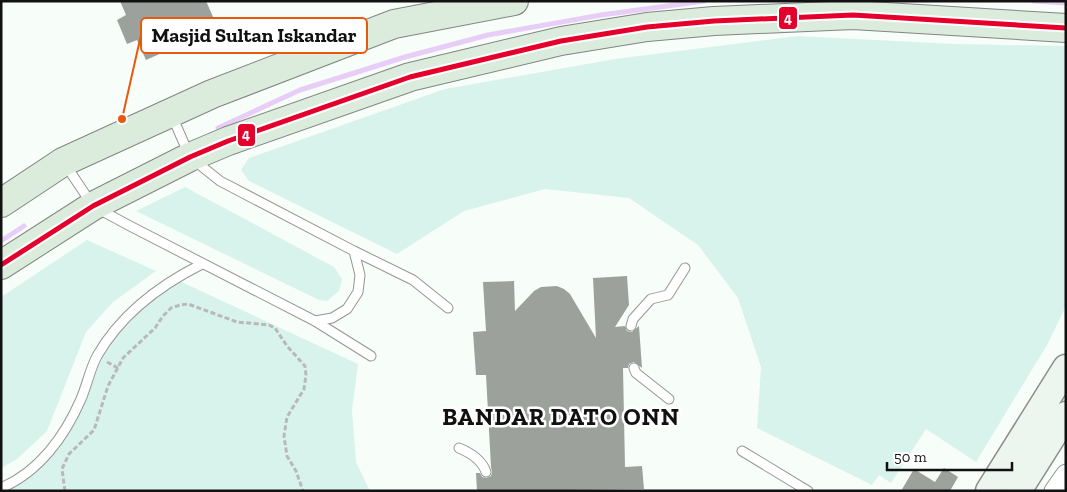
<svg xmlns="http://www.w3.org/2000/svg" width="1067" height="492" viewBox="0 0 1067 492" font-family="'Zilla Slab',serif">
  <style>
    .green { fill: #d8f3eb }
    .lines { fill: none; stroke-linecap: round; stroke-linejoin: round }
    .stream { stroke: #e8cef7; stroke-width: 5 }
    .building { fill: #9da19c }
    .lane-casing { stroke: #959795; stroke-width: 11 }
    .street-casing { stroke: #959795; stroke-width: 21 }
    .secondary-casing { stroke: #8b8e8c; stroke-width: 29 }
    .primary-casing { stroke: #828582; stroke-width: 30 }
    .path { stroke: #b8b9b8; stroke-width: 3; stroke-dasharray: 5 2.5; stroke-linecap: butt }
    .lane { stroke: #fefffe; stroke-width: 9 }
    .street { stroke: #fefffe; stroke-width: 19 }
    .secondary { stroke: #ecf5ee; stroke-width: 26 }
    .primary { stroke: #dcecdc; stroke-width: 28 }
    .bus-1-casing { stroke: #fff; stroke-width: 9 }
    .bus-1 { stroke: #e4002b; stroke-width: 5 }
    .labels { text-anchor: middle; stroke-width: 5; stroke-linejoin: round; paint-order: stroke }
    .district-label { font-size: 24px; font-weight: bold; letter-spacing: 1px; fill: #111; stroke: #fff }
    .leader { fill: none; stroke: #e8590c; stroke-width: 2 }
    .callout-dot { fill: #e8590c; stroke: #fff; stroke-width: 2 }
    .callout { fill: #fff; stroke: #e8590c; stroke-width: 2 }
    .callout-label { font-size: 20px; text-anchor: middle; font-weight: bold; fill: #111 }
    .line-badge { stroke: #fff; stroke-width: 2 }
    .badge-label { font-size: 14px; text-anchor: middle; font-weight: bold; fill: #fff }
  </style>
  <rect width="100%" height="100%" fill="#f7fdf8"/>
  <g class="green">
    <polygon points="798,36 953,44 1066,46 1066,306 1047,345 976,462 926,429 891,483 879,475 872,485 757,428 761,367 738,298 698,245 629,198 545,189 464,211 397,254 249,181 241,170 249,158 445,89 615,59"/>
    <polygon points="185,187 334,267 342,279 339,291 327,301 319,300 136,211"/>
    <polygon points="87,240 156,271 113,302 86,332 47,431 17,459 1,468 1,297"/>
    <polygon points="175,279 358,364 352,410 356,462 370,491 1,491 59,438 109,334"/>
  </g>
  <g class="lines">
    <g class="stream">
      <polyline points="1034,1 1066,3"/>
      <polyline points="218,128 300,90 405,57 488,35 601,15 704,1"/>
      <polyline points="1,241 24,226"/>
    </g>
  </g>
  <g class="building">
    <polygon points="120,1 206,1 218,28 146,60 137,40 127,44 117,20 126,15"/>
    <polygon points="627,276 629,305 615,327 625,326 627,331 632,332 639,326 642,368 634,362 629,364 628,368 623,368 625,467 642,466 644,489 477,491 476,473 480,473 482,477 486,478 491,476 492,472 491,467 486,375 476,375 473,332 486,331 483,282 514,281 515,311 534,291 541,287 557,286 564,289 570,294 596,338 593,278"/>
    <polygon points="944,468 958,477 950,491 901,491 914,469 935,482"/>
  </g>
  <g class="lines">
    <defs>
      <g id="lane">
        <polyline points="172,116 190,157 220,181 354,251 413,280 448,308"/>
        <polyline points="65,164 93,206 130,226 315,321 371,356"/>
        <polyline points="315,321 332,318 347,309 358,292 360,275 354,251"/>
        <polyline points="631,326 633,319 651,299 668,295 685,268"/>
        <polyline points="634,368 636,373 669,399"/>
        <path d="M 459,448 C 471,453 482,460 486,472"/>
        <polyline points="742,451 808,491"/>
        <path d="M 1,488 C 39,472 65,436 81,399 C 87,385 90,369 97,356 C 121,314 160,285 202,264"/>
      </g>
      <polyline id="street" points="1054,491 1066,474"/>
      <g id="secondary">
        <polyline points="989,491 1066,368"/>
        <polyline points="1018,491 1066,415"/>
      </g>
      <g id="primary">
        <polyline points="1,203 63,162 212,94 394,24 514,1"/>
        <polyline points="1,265 93,206 190,157 228,141 410,77 561,41 647,27 714,21 853,15 1066,28"/>
      </g>
    </defs>
    <use href="#lane" class="lane-casing"/>
    <use href="#street" class="street-casing"/>
    <use href="#secondary" class="secondary-casing"/>
    <use href="#primary" class="primary-casing"/>
    <g class="path">
      <polyline points="107,362 118,368"/>
      <polyline points="65,491 62,469 69,454 94,430 108,386 123,358 155,328 163,316 171,308 180,305 188,304 237,322 269,325 275,328 287,346 305,366 306,375 304,389 287,417 284,436 287,456 296,471 303,491"/>
    </g>
    <use href="#lane" class="lane"/>
    <use href="#street" class="street"/>
    <use href="#secondary" class="secondary"/>
    <use href="#primary" class="primary"/>
    <defs>
      <polyline id="bus-1" points="1,265 93,206 190,157 228,141 410,77 561,41 647,27 714,21 853,15 1066,28"/>
    </defs>
    <use href="#bus-1" class="bus-1-casing"/>
    <use href="#bus-1" class="bus-1"/>
  </g>
  <g class="labels">
    <g class="district-label">
      <text x="561" y="425">BANDAR DATO ONN</text>
    </g>
  </g>
  <path class="leader" d="M122 119L141 35"/>
  <circle class="callout-dot" cx="122" cy="119" r="5"/>
  <rect class="callout" x="141" y="18" width="226" height="35" rx="5"/>
  <g class="callout-label">
    <text x="254" y="42">Masjid Sultan Iskandar</text>
  </g>
  <g class="line-badge">
    <rect x="778" y="6" width="20" height="24" rx="5" fill="#e4002b"/>
    <rect x="237" y="123" width="19" height="24" rx="5" fill="#e4002b"/>
  </g>
  <g class="badge-label">
    <text x="788" y="23">4</text>
    <text x="246" y="139">4</text>
  </g>
  <rect width="1067" height="492" fill="none" stroke="#111111" stroke-width="5"/>
  <path d="M887 462v8h125v-8" fill="none" stroke="#111111" stroke-width="2.5"/>
  <text x="894" y="462" font-size="15" fill="#111111" stroke="#ffffff" stroke-width="4" paint-order="stroke">50 m</text>
</svg>
